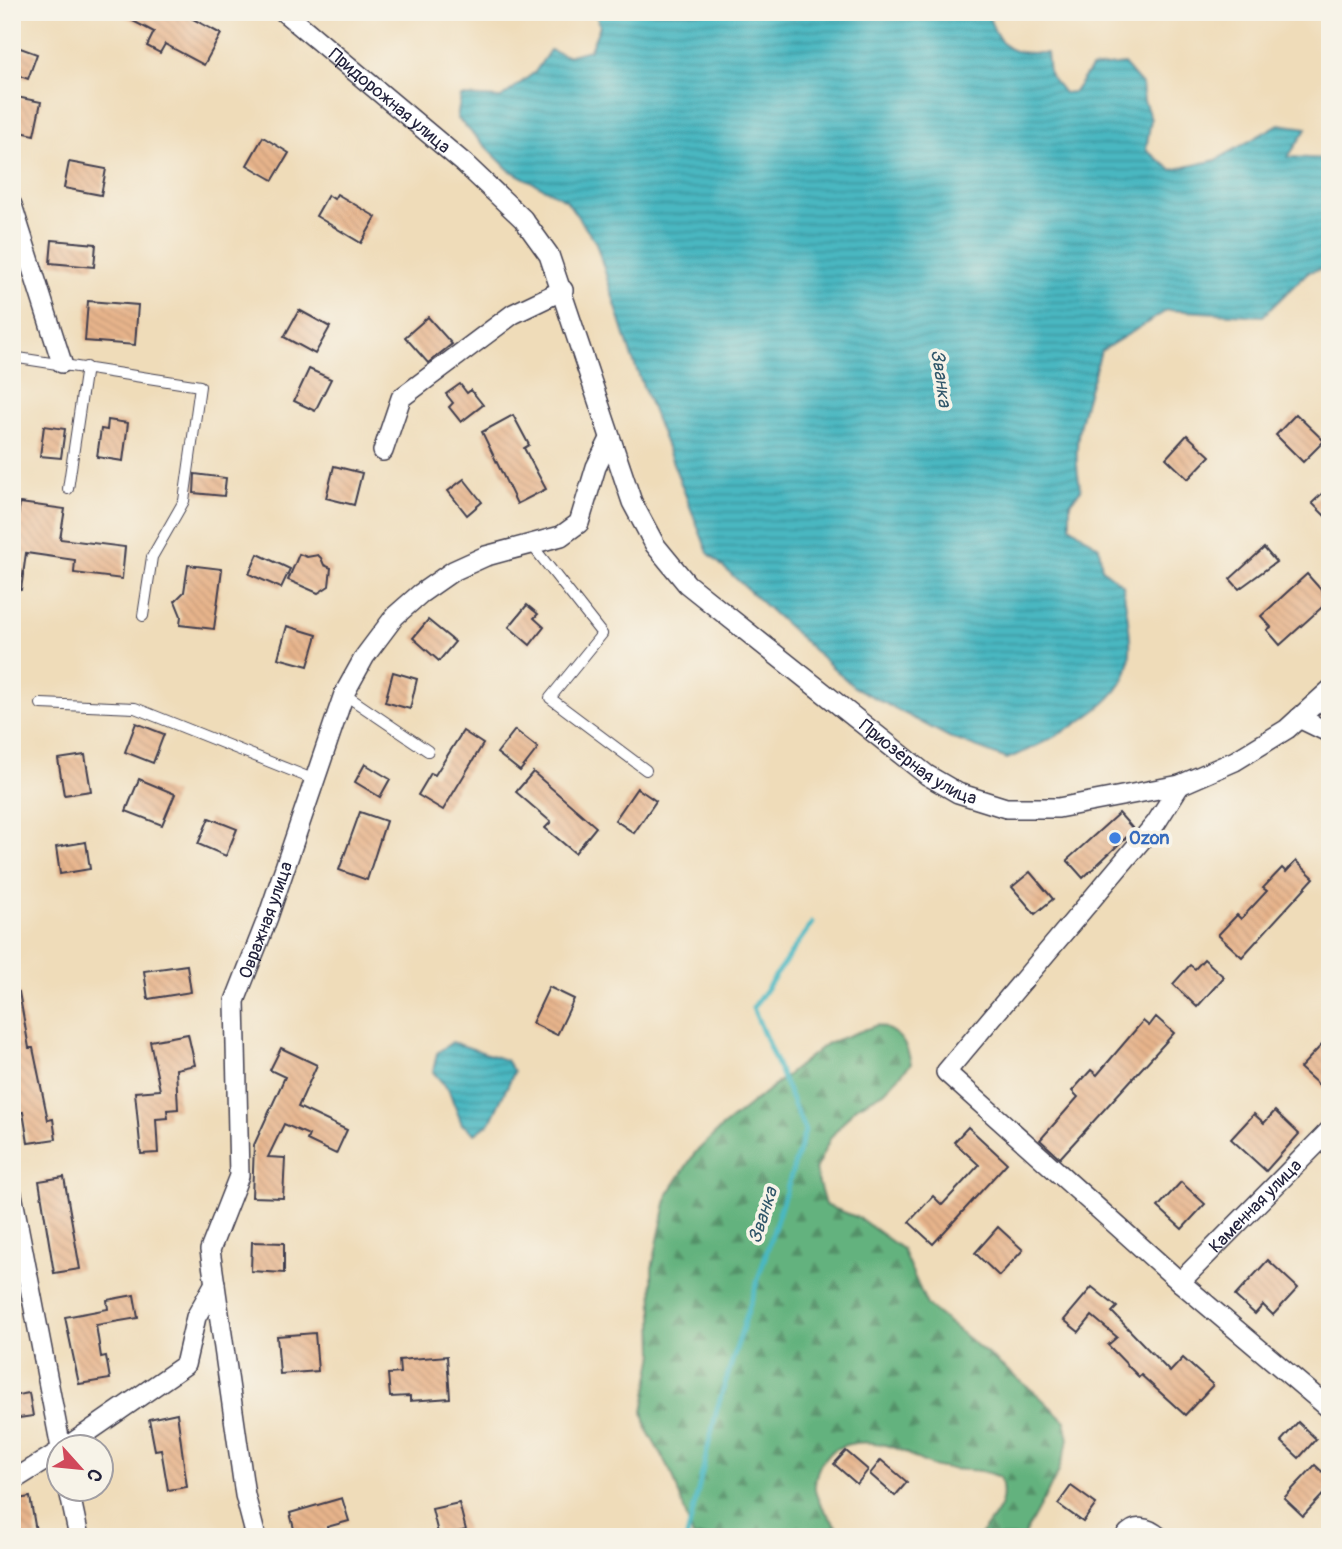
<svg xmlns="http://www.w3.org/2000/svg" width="1342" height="1549" viewBox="0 0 1342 1549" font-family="Pangolin,sans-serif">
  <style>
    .forest { fill: url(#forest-firs); stroke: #436a5c; stroke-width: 2 }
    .water { fill: url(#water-rules); stroke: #366c7e; stroke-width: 2 }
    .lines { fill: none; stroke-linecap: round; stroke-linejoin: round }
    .stream { stroke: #49b7c1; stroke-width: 5 }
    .building { fill: url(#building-back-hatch) }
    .service-casing { stroke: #413e4e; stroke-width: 12 }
    .minor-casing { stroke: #413e4e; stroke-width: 22 }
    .service { stroke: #fff; stroke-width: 10 }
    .minor { stroke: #fff; stroke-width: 19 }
    .shop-dot { fill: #3f7fe0; stroke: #f7f3e8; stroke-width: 2.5 }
    .labels { text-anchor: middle; stroke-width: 7; stroke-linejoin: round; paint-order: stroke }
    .street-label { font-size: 18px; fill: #22223b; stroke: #f7f3e8 }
    .shop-label { font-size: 18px; font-weight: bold; fill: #366cbe; stroke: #f7f3e8; text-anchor: start }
    .water-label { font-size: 19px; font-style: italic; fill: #30566a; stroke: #f7f3e8 }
  </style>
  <defs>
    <pattern id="forest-firs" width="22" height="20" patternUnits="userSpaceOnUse" patternTransform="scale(1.75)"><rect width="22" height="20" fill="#64b27e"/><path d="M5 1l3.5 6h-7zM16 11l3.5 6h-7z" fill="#529068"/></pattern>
    <pattern id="water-rules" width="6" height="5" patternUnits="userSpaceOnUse" patternTransform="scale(1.75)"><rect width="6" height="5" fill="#49b7c1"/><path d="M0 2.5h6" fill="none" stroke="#3c949e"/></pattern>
    <pattern id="building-back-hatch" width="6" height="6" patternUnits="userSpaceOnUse" patternTransform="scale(1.75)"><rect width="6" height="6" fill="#e7b48b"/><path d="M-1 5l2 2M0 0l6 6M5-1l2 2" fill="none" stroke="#c69a79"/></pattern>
  </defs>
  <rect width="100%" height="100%" fill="#f7f3e8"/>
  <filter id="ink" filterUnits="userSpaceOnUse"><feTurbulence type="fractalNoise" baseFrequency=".0143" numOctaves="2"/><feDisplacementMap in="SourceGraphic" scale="14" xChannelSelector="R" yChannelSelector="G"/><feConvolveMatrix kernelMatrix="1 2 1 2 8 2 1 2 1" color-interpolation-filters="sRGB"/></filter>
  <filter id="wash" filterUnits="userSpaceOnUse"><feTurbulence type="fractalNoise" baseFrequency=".00686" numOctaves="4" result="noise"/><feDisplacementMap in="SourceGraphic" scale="28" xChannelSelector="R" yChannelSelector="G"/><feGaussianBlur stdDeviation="1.57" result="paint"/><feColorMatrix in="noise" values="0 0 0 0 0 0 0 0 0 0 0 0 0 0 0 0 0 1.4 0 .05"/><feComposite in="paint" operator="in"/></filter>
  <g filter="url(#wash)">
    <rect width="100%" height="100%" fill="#efdcb9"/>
    <path class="forest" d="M 877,1025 C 899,1032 907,1042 911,1064 L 884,1092 L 856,1107 L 831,1137 L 815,1170 L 825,1205 L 859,1218 L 902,1249 L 927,1305 L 1039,1396 L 1065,1421 L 1069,1439 L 1058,1473 L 1023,1537 L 979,1537 C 995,1514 1009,1505 1000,1477 C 979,1467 959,1472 937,1467 C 922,1464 908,1452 893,1447 C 859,1437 818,1442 815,1485 C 813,1502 836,1521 842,1537 L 693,1537 L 673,1476 L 647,1430 L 643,1411 L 654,1354 L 652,1268 L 668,1194 L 695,1153 L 721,1128 L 826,1044 Z"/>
    <g class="water">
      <path d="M 595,12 L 987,12 C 1001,50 1007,54 1047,53 L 1049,74 L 1064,93 L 1074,92 L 1091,68 L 1124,64 L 1142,85 L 1144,101 L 1151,119 L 1146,150 L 1172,170 L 1216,160 L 1279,124 L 1307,128 L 1288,157 L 1330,159 L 1330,267 L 1308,272 L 1263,316 L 1168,310 L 1101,351 C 1087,400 1068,439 1081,490 L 1070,503 L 1070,526 L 1099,547 L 1102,569 L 1123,585 C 1126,612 1135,645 1127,671 C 1116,710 1041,745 1007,759 L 949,737 L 854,687 L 708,553 L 631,355 L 596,243 L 566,200 L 509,170 L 457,118 L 461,96 L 501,98 L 535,72 L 550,50 L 567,56 L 590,50 L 600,26 Z"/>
      <polygon points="452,1042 506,1060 514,1072 490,1123 475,1134 462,1124 448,1089 433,1072 437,1053"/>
    </g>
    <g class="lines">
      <polyline class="stream" points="687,1537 717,1409 805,1131 753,1008 812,923"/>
    </g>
    <g id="blocks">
      <g class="building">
        <polygon points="116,12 180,12 221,34 204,65 165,44 160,53 147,46 154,32"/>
        <polygon points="12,45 37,54 28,79 12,73"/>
        <polygon points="12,96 41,102 34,135 12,130"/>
        <polygon points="263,137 289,153 273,180 247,165"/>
        <polygon points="69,162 106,169 101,195 64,188"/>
        <polygon points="337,194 376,217 361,243 316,216 328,195 334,199"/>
        <polygon points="52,240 96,244 94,267 50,263"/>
        <polygon points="88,301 138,305 135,345 85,341"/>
        <polygon points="299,310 330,327 315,354 284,337"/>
        <polygon points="428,317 452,344 428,363 405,337"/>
        <polygon points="309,369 331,379 315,411 294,401"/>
        <polygon points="460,384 467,393 471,390 483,405 461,422 449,407 453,403 446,394"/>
        <polygon points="1296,414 1324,441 1303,462 1276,435"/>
        <polygon points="513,415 529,445 524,448 546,489 517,504 482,432"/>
        <polygon points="108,420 128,423 123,461 97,457 101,429 107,430"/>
        <polygon points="44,426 65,429 61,458 40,456"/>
        <polygon points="1187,435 1210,456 1188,479 1166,458"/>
        <polygon points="334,466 362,473 354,505 326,498"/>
        <polygon points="195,474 226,478 224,496 194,493"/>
        <polygon points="464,479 482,502 467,515 448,491"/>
        <polygon points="1330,486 1330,521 1312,503"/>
        <polygon points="20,503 65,509 60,539 125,547 122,579 74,573 75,560 26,553 21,590 12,589 12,556"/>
        <polygon points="1264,548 1276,562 1239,589 1230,579"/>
        <polygon points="258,554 290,569 281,588 249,574"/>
        <polygon points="299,554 307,557 318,555 321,558 324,565 331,568 329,586 318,593 288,580"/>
        <polygon points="188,565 222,569 214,629 180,625 181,616 175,601 184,592"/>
        <polygon points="1307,574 1330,600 1280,645 1267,630 1271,627 1261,616"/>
        <polygon points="527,605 538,614 534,618 544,627 530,645 509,627"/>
        <polygon points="428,620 455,642 439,661 413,638"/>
        <polygon points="287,626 317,635 308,666 278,658"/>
        <polygon points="393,672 417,679 410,709 385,702"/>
        <polygon points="136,723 164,734 153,763 125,752"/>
        <polygon points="515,730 538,748 520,771 497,753"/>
        <polygon points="463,731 483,744 443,810 418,795 431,773 435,775"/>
        <polygon points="85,755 91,791 64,795 58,759"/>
        <polygon points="365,764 390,779 380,797 355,782"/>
        <polygon points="533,772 596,827 575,853 545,828 551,822 516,792"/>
        <polygon points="139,779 175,794 162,825 126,811"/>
        <polygon points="637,788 656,801 634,833 615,820"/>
        <polygon points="360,812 386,821 367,880 339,870"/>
        <polygon points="1119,813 1134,830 1083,878 1067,860"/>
        <polygon points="209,818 237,829 226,856 198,844"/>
        <polygon points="86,842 90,869 60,874 56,847"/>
        <polygon points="1296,861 1314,878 1242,957 1218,935 1237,915 1241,919 1267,891 1263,888 1282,868 1286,872"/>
        <polygon points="1030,872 1053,899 1035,914 1012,887"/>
        <polygon points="1204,959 1224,977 1197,1007 1173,984 1190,965 1195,969"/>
        <polygon points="187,965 191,992 148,999 144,971"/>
        <polygon points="549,987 574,999 557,1035 532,1023"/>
        <polygon points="19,992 29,1048 33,1048 48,1120 53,1119 56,1139 28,1143 23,1112 17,1113 12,1083 12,993"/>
        <polygon points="1156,1017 1174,1033 1060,1158 1040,1140 1078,1097 1072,1091 1091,1070 1097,1075 1143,1021 1149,1026"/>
        <polygon points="188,1034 195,1065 176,1069 178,1109 167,1110 168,1118 156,1119 158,1153 141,1154 135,1092 160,1090 150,1041"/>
        <polygon points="1330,1036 1330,1095 1300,1068"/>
        <polygon points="281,1048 317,1065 298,1107 347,1130 336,1154 307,1140 309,1135 284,1124 268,1157 285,1158 283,1198 252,1197 254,1145 285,1077 270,1070"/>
        <polygon points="1275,1111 1299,1134 1266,1171 1231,1139 1254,1114 1264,1123"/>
        <polygon points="968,1127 1007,1163 933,1244 909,1222 933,1196 942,1205 979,1165 954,1142"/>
        <polygon points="64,1177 80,1269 54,1273 39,1181"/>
        <polygon points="1181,1182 1205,1204 1182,1229 1158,1207"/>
        <polygon points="998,1227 1023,1250 999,1276 975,1253"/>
        <polygon points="252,1242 284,1243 284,1273 251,1271"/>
        <polygon points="1268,1260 1298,1288 1273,1315 1263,1305 1255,1314 1235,1296"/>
        <polygon points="1092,1287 1117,1307 1112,1312 1170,1372 1183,1358 1213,1385 1185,1415 1141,1375 1139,1377 1108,1345 1117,1337 1092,1316 1079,1332 1064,1320"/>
        <polygon points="134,1295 138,1318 96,1325 101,1357 106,1356 110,1379 79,1384 65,1317 108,1309 107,1300"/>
        <polygon points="315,1333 318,1371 280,1374 277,1336"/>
        <polygon points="447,1356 450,1398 410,1401 410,1396 390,1397 388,1374 400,1373 399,1360"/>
        <polygon points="29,1393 33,1416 12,1419 12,1396"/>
        <polygon points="177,1413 187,1487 168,1490 161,1449 155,1450 149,1419"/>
        <polygon points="1298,1422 1316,1439 1299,1458 1281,1441"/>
        <polygon points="846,1451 868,1470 857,1484 834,1464"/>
        <polygon points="881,1460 907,1482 895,1496 870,1474"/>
        <polygon points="1315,1465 1330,1479 1330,1487 1303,1516 1284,1498"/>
        <polygon points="1071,1486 1096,1504 1083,1522 1058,1504"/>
        <polygon points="30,1497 37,1537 12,1537 12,1500"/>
        <polygon points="342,1498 349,1521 327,1527 328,1533 296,1537 290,1513"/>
        <polygon points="459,1503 466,1530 439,1537 432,1509"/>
      </g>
    </g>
  </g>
  <g filter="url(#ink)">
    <use href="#blocks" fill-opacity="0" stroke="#413e4e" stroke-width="2"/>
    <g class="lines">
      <defs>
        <g id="service">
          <polyline points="12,357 200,386 184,501 152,557 143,616"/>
          <polyline points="68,489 86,367"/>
          <polyline points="531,544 602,634 550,698 646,770"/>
          <polyline points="344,694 428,751"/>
          <polyline points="41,704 135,708 315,780"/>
        </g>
        <g id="minor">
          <path id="s1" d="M 284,12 L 464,163 L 523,219 L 549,255 L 632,502 L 655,545 L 687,584 L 927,775 L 958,793 L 1006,808 L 1058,808 L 1180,785 L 1235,761 L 1287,729 L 1330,690"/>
          <polyline points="12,205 62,363"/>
          <polyline points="383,451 401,398 513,314 563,290"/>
          <polyline points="1299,718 1330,733"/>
          <polyline points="1180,785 1156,823 946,1072 1180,1282 1330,1409"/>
          <polyline points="12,1194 61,1448"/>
          <path id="s2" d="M 1180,1282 L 1330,1130"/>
          <polyline points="65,1448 185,1365 196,1317 215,1283"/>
          <polyline points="12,1481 60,1451"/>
          <polyline points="69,1490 79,1537"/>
          <path id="s3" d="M 256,1537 L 245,1495 L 210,1250 L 239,1176 L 235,1001 L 268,917 L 344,694 L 365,656 L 395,616 L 420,594 L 453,571 L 486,556 L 561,536 L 579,523 L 596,467 L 609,441"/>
          <path d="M 1125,1537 C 1135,1524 1148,1527 1159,1537"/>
        </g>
      </defs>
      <use href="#service" class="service-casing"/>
      <use href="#minor" class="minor-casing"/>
      <use href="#service" class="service"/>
      <use href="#minor" class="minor"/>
    </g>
  </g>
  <circle class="shop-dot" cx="1115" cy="838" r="7"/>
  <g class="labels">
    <g class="street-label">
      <text dy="6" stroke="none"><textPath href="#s1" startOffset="138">Придорожная улица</textPath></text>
      <text dy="6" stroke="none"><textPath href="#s1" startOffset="1013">Приозёрная улица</textPath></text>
      <text dy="6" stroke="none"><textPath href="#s3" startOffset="632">Овражная улица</textPath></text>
      <text dy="6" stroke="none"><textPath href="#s2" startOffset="107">Каменная улица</textPath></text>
    </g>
    <g class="shop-label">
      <text x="1129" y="844">Ozon</text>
    </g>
    <g class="water-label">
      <text transform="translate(942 378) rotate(82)" y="7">Званка</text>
      <text transform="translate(762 1215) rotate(-72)" y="7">Званка</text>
    </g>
  </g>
  <rect width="1342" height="1549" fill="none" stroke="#f7f3e8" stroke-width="42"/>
  <g transform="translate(80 1468) rotate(117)"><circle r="33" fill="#f7f3e8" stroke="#a29fa3" stroke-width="2"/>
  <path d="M0-5L12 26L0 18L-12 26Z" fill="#d1495b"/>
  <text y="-10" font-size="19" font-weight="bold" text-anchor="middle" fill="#22223b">С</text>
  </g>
</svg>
